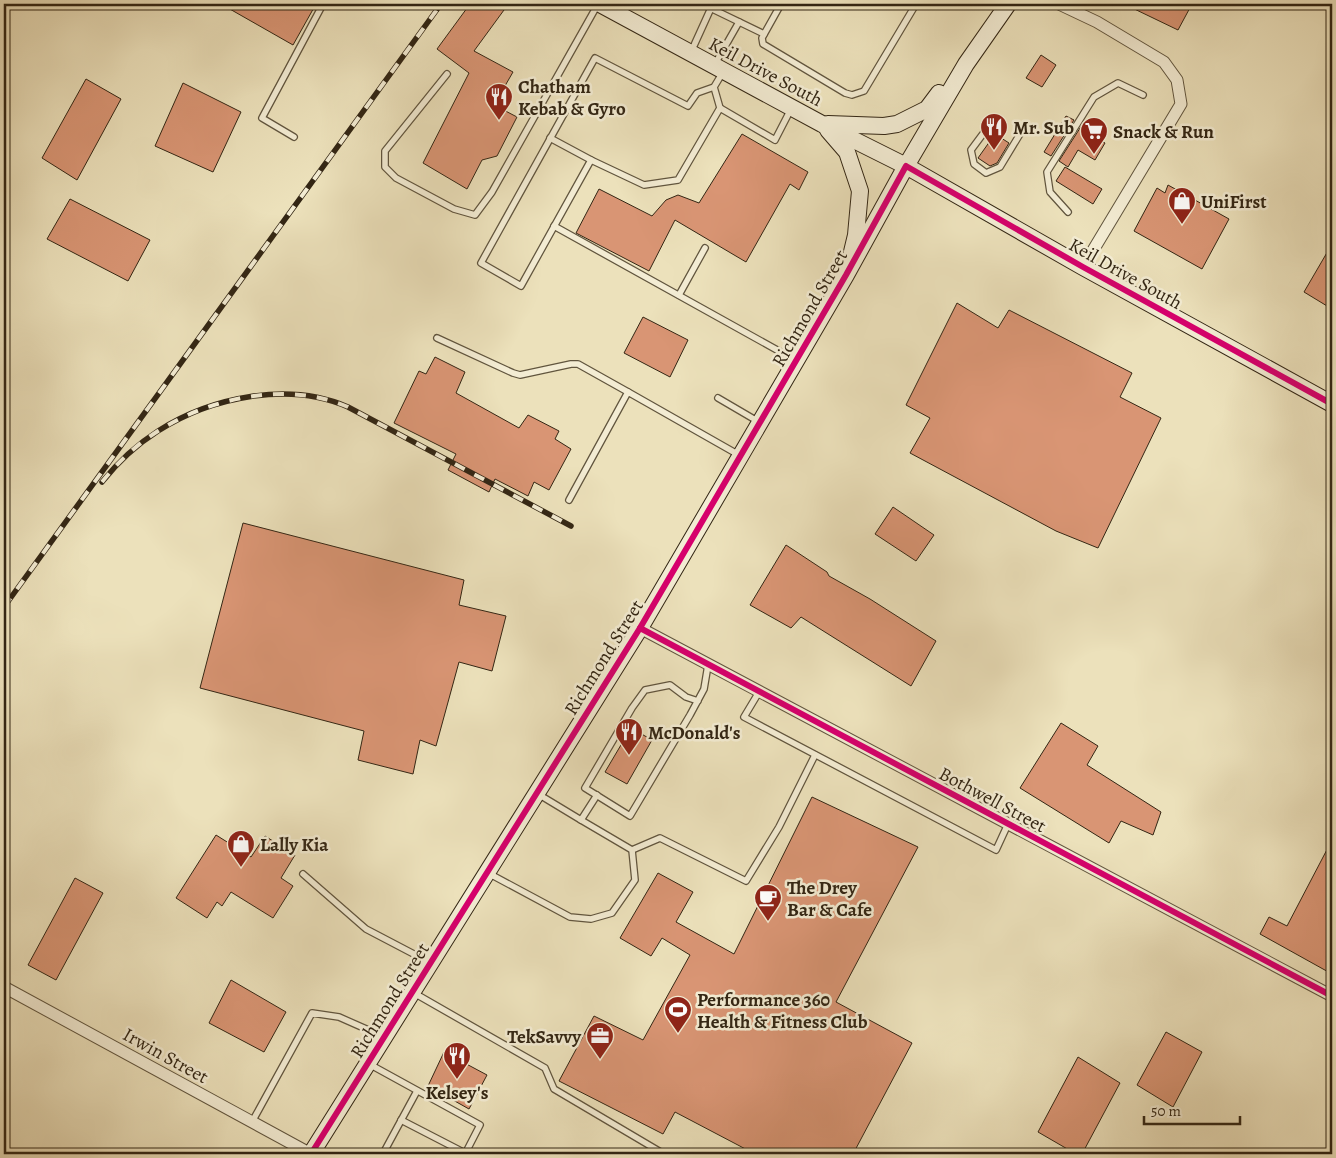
<svg xmlns="http://www.w3.org/2000/svg" width="1336" height="1158" viewBox="0 0 1336 1158" font-family="Alegreya,serif">
  <style>
    .building { fill: #d99574; stroke: #332614 }
    .lines { fill: none; stroke-linecap: round; stroke-linejoin: round }
    .lane-casing { stroke: #61553e; stroke-width: 8 }
    .street-casing { stroke: #61553e; stroke-width: 13 }
    .secondary-casing { stroke: #332614; stroke-width: 18 }
    .lane { stroke: #f3ecd3; stroke-width: 5.5 }
    .street { stroke: #f3ecd3; stroke-width: 11 }
    .secondary { stroke: #f3ecd3; stroke-width: 16 }
    .rail-casing { stroke: #332614; stroke-width: 5.5 }
    .rail { stroke: #f3ecd3; stroke-width: 4; stroke-dasharray: 11; stroke-linecap: butt }
    .cycleway-casing { stroke: #f3ecd3; stroke-width: 9 }
    .cycleway { stroke: #d6006c; stroke-width: 6 }
    .labels { text-anchor: middle; stroke-width: 5; stroke-linejoin: round; paint-order: stroke }
    .street-label { font-size: 19px; fill: #332614; stroke: #f3ecd3 }
    .poi-label { font-size: 19px; font-weight: bold; fill: #332614; stroke: #f3ecd3; text-anchor: start }
  </style>
  <rect width="100%" height="100%" fill="#ece1bb"/>
  <filter id="stains"><feTurbulence type="fractalNoise" baseFrequency=".004" numOctaves="4"/><feColorMatrix values="0 0 0 0 .2 0 0 0 0 .09 0 0 0 0 .02 0 0 0 .5 -.17"/></filter>
  <radialGradient id="worn" r=".72"><stop offset=".6" stop-color="#630" stop-opacity="0"/><stop offset="1" stop-color="#630" stop-opacity=".3"/></radialGradient>
  <g class="building">
    <polygon points="221,4 316,4 293,45"/>
    <polygon points="470,4 496,4 504,10 474,51 513,72 494,105 517,117 497,156 482,160 467,189 423,163 469,73 437,49"/>
    <polygon points="1124,4 1192,4 1178,30"/>
    <polygon points="1041,55 1056,65 1042,87 1026,78"/>
    <polygon points="86,79 121,99 77,180 42,158"/>
    <polygon points="183,83 241,112 213,172 155,146"/>
    <polygon points="1066,116 1074,120 1051,156 1044,152"/>
    <polygon points="1082,125 1091,131 1089,134 1105,143 1095,160 1078,150 1068,167 1059,161"/>
    <polygon points="742,134 808,172 799,190 790,184 746,262 675,220 649,271 576,233 599,189 652,216 666,200 678,195 699,203"/>
    <polygon points="995,134 1009,143 997,163 990,166 978,158"/>
    <polygon points="1065,167 1102,189 1093,204 1056,181"/>
    <polygon points="1168,185 1229,219 1202,269 1134,231 1157,188 1165,193"/>
    <polygon points="70,199 150,240 128,281 47,239"/>
    <polygon points="1332,244 1332,309 1304,292"/>
    <polygon points="957,303 998,328 1009,310 1132,373 1120,397 1161,418 1098,548 1056,531 910,453 930,418 906,405"/>
    <polygon points="643,317 688,340 670,377 624,353"/>
    <polygon points="435,357 465,372 456,393 519,428 528,415 559,431 555,439 571,449 549,490 534,482 528,496 495,479 489,492 448,470 456,454 394,423 419,371 426,374"/>
    <polygon points="893,507 934,535 916,561 875,534"/>
    <polygon points="243,523 464,580 459,605 506,616 492,671 459,662 436,746 420,740 413,774 358,760 364,731 200,688"/>
    <polygon points="786,545 827,572 829,576 870,599 936,641 911,686 801,617 791,628 750,605"/>
    <polygon points="1061,723 1098,746 1087,765 1161,812 1153,835 1121,821 1109,843 1020,788"/>
    <polygon points="631,728 652,740 627,784 605,772"/>
    <polygon points="812,797 918,847 836,1002 912,1043 853,1154 755,1154 675,1112 663,1134 559,1081 594,1016 643,1040 690,955 662,938 651,956 620,938 658,873 693,892 676,922 734,954"/>
    <polygon points="216,835 251,857 265,836 295,855 281,878 293,886 273,918 231,892 222,906 217,902 207,918 176,898"/>
    <polygon points="1332,840 1332,974 1260,934 1269,917 1287,926"/>
    <polygon points="75,878 103,893 56,980 28,965"/>
    <polygon points="231,980 286,1012 264,1052 209,1023"/>
    <polygon points="1166,1032 1202,1052 1173,1107 1137,1085"/>
    <polygon points="444,1052 487,1075 469,1109 428,1086"/>
    <polygon points="1078,1057 1120,1083 1082,1154 1076,1154 1038,1132"/>
  </g>
  <g class="lines">
    <defs>
      <g id="lane">
        <polyline points="702,4 764,34"/>
        <polyline points="781,4 762,38 763,44 845,93 852,95 864,91 916,4"/>
        <polyline points="691,52 711,8"/>
        <polyline points="715,64 739,22"/>
        <polyline points="447,74 385,151 385,167 396,178 454,209 475,215 492,192 598,4"/>
        <polyline points="714,87 720,108 678,180 644,185 591,160 521,286 481,263 595,58 688,106 697,93 714,87 723,72"/>
        <polyline points="720,108 775,140 791,109"/>
        <polyline points="994,119 971,150 974,164 986,173 1000,167 1020,134"/>
        <polyline points="294,137 262,118 323,4"/>
        <polyline points="550,138 591,160"/>
        <polyline points="1068,212 1050,192 1047,172 1094,97 1118,83 1143,95"/>
        <polyline points="554,226 795,360"/>
        <polyline points="679,295 705,248"/>
        <polyline points="437,338 513,373 520,375 571,364 578,364 628,392"/>
        <polyline points="718,398 759,422"/>
        <polyline points="569,500 628,392 739,455"/>
        <polyline points="759,692 744,717 996,850 1008,824"/>
        <polyline points="698,701 686,697 670,685 645,690 632,708 585,788 630,816 690,715 704,689 708,665"/>
        <polyline points="538,794 581,820 597,795"/>
        <polyline points="632,850 660,838 746,881 779,827 815,755"/>
        <polyline points="488,873 570,917 591,919 612,913 635,880 632,850 581,820"/>
        <polyline points="303,874 366,929 429,962"/>
        <polyline points="414,993 545,1068 554,1089 664,1154"/>
        <polyline points="369,1064 480,1125 465,1154"/>
        <polyline points="401,1120 465,1153"/>
        <polyline points="252,1122 312,1013 339,1017 382,1036"/>
        <polyline points="394,1154 385,1150 417,1091"/>
      </g>
      <g id="street">
        <polyline points="1059,4 1097,22 1164,62 1177,80 1181,104 1083,267"/>
        <polyline points="640,628 1332,996"/>
        <polyline points="4,987 311,1154"/>
      </g>
      <g id="secondary">
        <polyline points="600,4 822,124 906,166 1083,267 1332,404"/>
        <polyline points="828,124 884,126 897,124 927,109 939,93"/>
        <polyline points="828,130 847,152 860,191 856,235 851,256"/>
        <polyline points="311,1154 640,628 846,275 906,166 966,64 1008,4"/>
      </g>
    </defs>
    <use href="#lane" class="lane-casing"/>
    <use href="#street" class="street-casing"/>
    <use href="#secondary" class="secondary-casing"/>
    <use href="#lane" class="lane"/>
    <use href="#street" class="street"/>
    <use href="#secondary" class="secondary"/>
    <defs>
      <g id="rail">
        <path d="M 102,482 C 118,462 136,445 158,431 C 211,397 289,381 348,407 L 571,526"/>
        <polyline points="4,607 441,4"/>
      </g>
    </defs>
    <use href="#rail" class="rail-casing"/>
    <use href="#rail" class="rail"/>
    <defs>
      <g id="cycleway">
        <polyline points="640,628 1332,996"/>
        <polyline points="311,1154 640,628 846,275 906,166 1083,267 1332,404"/>
      </g>
    </defs>
    <use href="#cycleway" class="cycleway-casing"/>
    <use href="#cycleway" class="cycleway"/>
  </g>
  <defs>
    <symbol id="restaurant-pin" viewBox="-11 -11 22 30"><path d="M0 17L-7.5 6A9.5 9.5 0 1 1 7.5 6Z" fill="#8f2418" stroke="#f3ecd3"/><path d="M-5-6h1v4h1v-4h1v4h1v-4h1v5L-1.5 .5V6h-2V.5L-5-1ZM5-6V6H3V1.5H1.5Q1.5-4 5-6Z" fill="#fff"/></symbol>
    <symbol id="supermarket-pin" viewBox="-11 -11 22 30"><path d="M0 17L-7.5 6A9.5 9.5 0 1 1 7.5 6Z" fill="#8f2418" stroke="#f3ecd3"/><path d="M-6-5.5h2.5l.6 2H6L4.5 2H-2.5L-4.4-4H-6ZM-1.5 3.2a1.3 1.3 0 1 0 .1 0ZM3 3.2a1.3 1.3 0 1 0 .1 0Z" fill="#fff"/></symbol>
    <symbol id="shop-pin" viewBox="-11 -11 22 30"><path d="M0 17L-7.5 6A9.5 9.5 0 1 1 7.5 6Z" fill="#8f2418" stroke="#f3ecd3"/><path d="M-5-2.5h2.3a2.7 3.5 0 0 1 5.4 0H5L5.5 6h-11ZM-1.5-2.5h3a1.5 2.3 0 0 0-3 0Z" fill="#fff"/></symbol>
    <symbol id="cafe-pin" viewBox="-11 -11 22 30"><path d="M0 17L-7.5 6A9.5 9.5 0 1 1 7.5 6Z" fill="#8f2418" stroke="#f3ecd3"/><path d="M-5.5-4.5H6V0H3Q3 3.5 0 3.5H-2.5Q-5.5 3.5-5.5 0ZM3-3.2v2h1.7v-2ZM-6 4.5H4V6H-6Z" fill="#fff"/></symbol>
    <symbol id="stadium-pin" viewBox="-11 -11 22 30"><path d="M0 17L-7.5 6A9.5 9.5 0 1 1 7.5 6Z" fill="#8f2418" stroke="#f3ecd3"/><path d="M0-5a6.5 5 0 1 0 0 10a6.5 5 0 1 0 0-10ZM-3.5-1.8h7v3.6h-7Z" fill="#fff"/></symbol>
    <symbol id="office-pin" viewBox="-11 -11 22 30"><path d="M0 17L-7.5 6A9.5 9.5 0 1 1 7.5 6Z" fill="#8f2418" stroke="#f3ecd3"/><path d="M-6-3h4V-5.5h4V-3h4V5H-6ZM-1-4.5V-3h2v-1.5ZM-6 0V1H6V0Z" fill="#fff"/></symbol>
  </defs>
  <g fill-rule="evenodd">
    <use href="#restaurant-pin" x="483" y="81" width="32" height="43"/>
    <use href="#restaurant-pin" x="978" y="111" width="32" height="43"/>
    <use href="#supermarket-pin" x="1078" y="115" width="32" height="43"/>
    <use href="#shop-pin" x="1166" y="185" width="32" height="43"/>
    <use href="#restaurant-pin" x="613" y="716" width="32" height="43"/>
    <use href="#shop-pin" x="225" y="828" width="32" height="43"/>
    <use href="#cafe-pin" x="752" y="882" width="32" height="43"/>
    <use href="#stadium-pin" x="662" y="994" width="32" height="43"/>
    <use href="#office-pin" x="584" y="1020" width="32" height="43"/>
    <use href="#restaurant-pin" x="441" y="1040" width="32" height="43"/>
  </g>
  <g class="labels">
    <g class="street-label">
      <text transform="translate(766 71) rotate(28)" y="7">Keil Drive South</text>
      <text transform="translate(1126 273) rotate(29)" y="7">Keil Drive South</text>
      <text transform="translate(809 308) rotate(-60)" y="7">Richmond Street</text>
      <text transform="translate(603 657) rotate(-58)" y="7">Richmond Street</text>
      <text transform="translate(993 799) rotate(28)" y="7">Bothwell Street</text>
      <text transform="translate(389 1000) rotate(-58)" y="7">Richmond Street</text>
      <text transform="translate(166 1055) rotate(29)" y="7">Irwin Street</text>
    </g>
    <g class="poi-label">
      <text x="518" y="93">Chatham<tspan x="518" dy="22">Kebab &amp; Gyro</tspan></text>
      <text x="1013" y="134">Mr. Sub</text>
      <text x="1113" y="138">Snack &amp; Run</text>
      <text x="1201" y="208">UniFirst</text>
      <text x="648" y="739">McDonald's</text>
      <text x="260" y="851">Lally Kia</text>
      <text x="787" y="894">The Drey<tspan x="787" dy="22">Bar &amp; Cafe</tspan></text>
      <text x="697" y="1006">Performance 360<tspan x="697" dy="22">Health &amp; Fitness Club</tspan></text>
      <text x="581" y="1043" text-anchor="end">TekSavvy</text>
      <text x="457" y="1099" text-anchor="middle">Kelsey's</text>
    </g>
  </g>
  <rect width="1336" height="1158" fill="none" stroke="#ece1bb" stroke-width="20"/>
  <rect x="5" y="5" width="1326" height="1148" fill="none" stroke="#332614" stroke-width="2.5"/>
  <rect x="10" y="10" width="1316" height="1138" fill="none" stroke="#332614"/>
  <path d="M1144 1116v8h96v-8" fill="none" stroke="#332614" stroke-width="2.5"/>
  <text x="1151" y="1116" font-size="15" fill="#332614" stroke="#f3ecd3" stroke-width="4" paint-order="stroke">50 m</text>
  <rect width="100%" height="100%" filter="url(#stains)"/>
  <rect width="100%" height="100%" fill="url(#worn)"/>
</svg>
